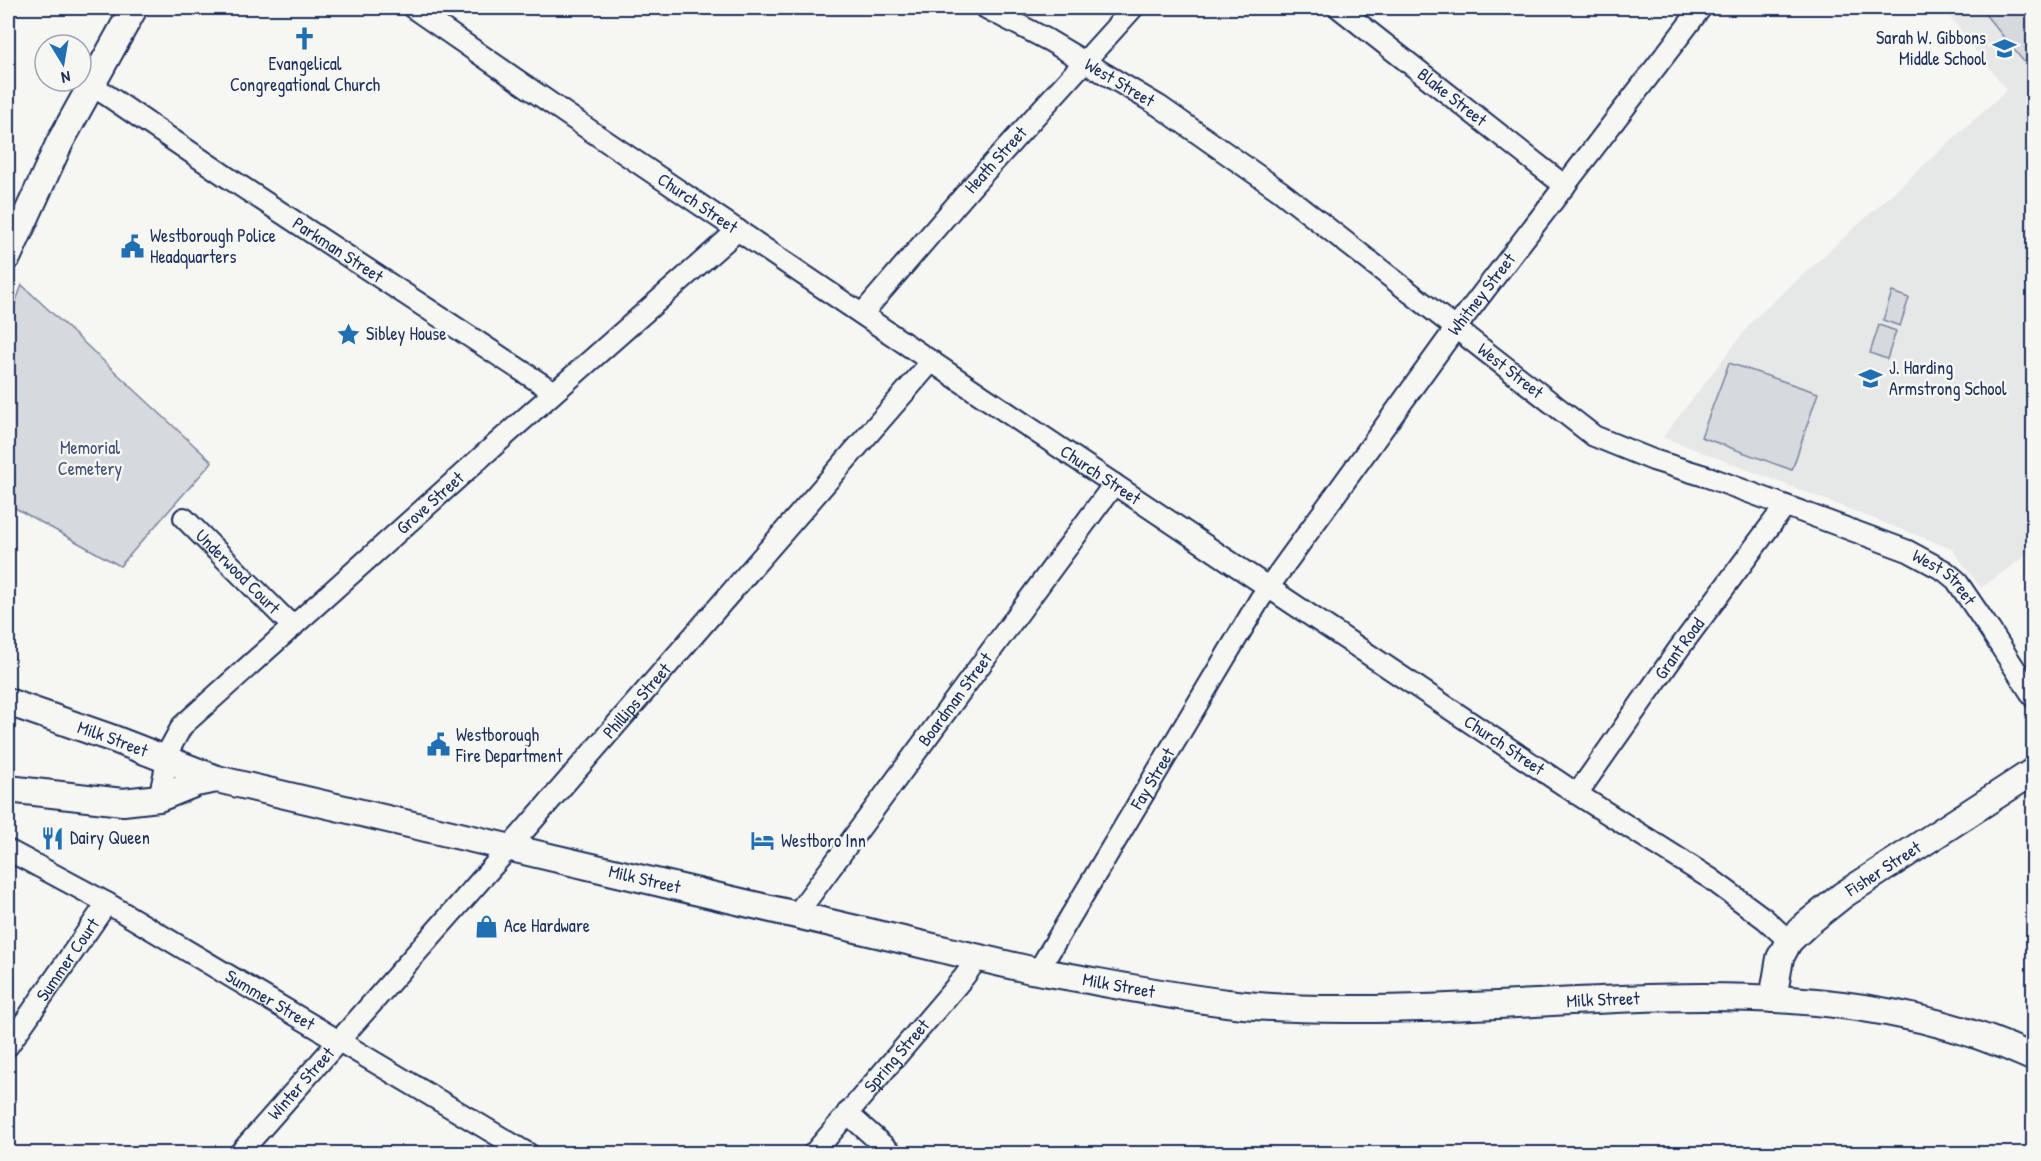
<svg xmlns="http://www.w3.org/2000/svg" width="2041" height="1161" viewBox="0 0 2041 1161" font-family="'Patrick Hand',sans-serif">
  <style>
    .built { fill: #e6e7e7 }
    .green { fill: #d6d9dd; stroke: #78849e; stroke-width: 1.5 }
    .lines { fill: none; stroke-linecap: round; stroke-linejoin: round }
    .minor-casing { stroke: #1b2f5e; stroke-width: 24 }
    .major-casing { stroke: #1b2f5e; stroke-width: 30 }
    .minor { stroke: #f6f6f2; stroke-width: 20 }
    .major { stroke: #f6f6f2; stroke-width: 26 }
    .labels { text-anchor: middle; stroke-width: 5; stroke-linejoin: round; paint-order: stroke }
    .poi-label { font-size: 18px; fill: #1b2f5e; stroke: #f6f6f2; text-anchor: start }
    .street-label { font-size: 18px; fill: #1b2f5e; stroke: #f6f6f2 }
    .park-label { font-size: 18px; fill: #405177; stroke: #f6f6f2 }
  </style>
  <rect width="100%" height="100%" fill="#f6f6f2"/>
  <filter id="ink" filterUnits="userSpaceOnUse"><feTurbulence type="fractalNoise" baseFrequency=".0167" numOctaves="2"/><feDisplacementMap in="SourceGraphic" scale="12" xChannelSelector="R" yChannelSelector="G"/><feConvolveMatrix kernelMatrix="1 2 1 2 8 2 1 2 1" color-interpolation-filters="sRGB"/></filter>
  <g filter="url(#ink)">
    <polygon class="built" points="1943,8 2033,8 2033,550 1981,588 1952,549 1663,437 1754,319 2007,90"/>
    <g class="green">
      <polygon points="1980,8 2033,8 2033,73"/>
      <polygon points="22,285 212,462 120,566 8,504 8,322"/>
      <polygon points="1892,292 1909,298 1900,326 1883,320"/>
      <polygon points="1879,325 1896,331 1887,359 1870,353"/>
      <polygon points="1729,363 1818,393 1792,470 1701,437"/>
    </g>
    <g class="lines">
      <defs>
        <g id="minor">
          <path id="s1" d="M 413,8 L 591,131 L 984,397 L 1577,794 L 1711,879 L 1765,919 L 1789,941"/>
          <path id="s2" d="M 986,8 L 1048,40 L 1159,106 L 1280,191 L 1594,436 L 1653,460 L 1708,477 L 1908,551 L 1945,571 L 1956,580 L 1990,630 L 2034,698"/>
          <path id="s3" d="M 1339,8 L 1565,186"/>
          <path id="s4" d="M 92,85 L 227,177 L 554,392"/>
          <path id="s5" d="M 862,314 L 974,184 L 1133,8"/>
          <path id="s6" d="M 184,518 L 293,627"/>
          <path id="s7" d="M 1577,794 L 1678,650 L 1785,506"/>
          <path id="s8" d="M 159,798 L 170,748 L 182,726 L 488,451 L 738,230"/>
          <path id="s9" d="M 8,850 L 107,903 L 529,1154"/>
          <path id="s10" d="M 796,915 L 1114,484"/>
          <path id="s11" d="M 1038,971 L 1260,599 L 1455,329 L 1701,8"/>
          <path id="s12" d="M 8,1046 L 107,903"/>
          <polyline points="847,1113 893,1154"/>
          <path id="s13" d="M 239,1154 L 509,848 L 932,361"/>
          <path id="s14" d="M 813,1154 L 964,977 L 978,958"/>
        </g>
        <g id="major">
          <polyline points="8,256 60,142 134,8"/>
          <path id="s15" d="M 8,702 L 114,739 L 217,779 L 1031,970 C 1097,981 1162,995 1227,1003 C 1266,1008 1305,1009 1344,1009 C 1571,1012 1821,958 2034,1058"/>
          <polyline points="8,789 123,802 159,798 196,783 217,779"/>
          <path id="s16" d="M 1773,999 L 1780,958 L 1789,941 L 1808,923 L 1843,895 L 2034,771"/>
        </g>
      </defs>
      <use href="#minor" class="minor-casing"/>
      <use href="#major" class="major-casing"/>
      <use href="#minor" class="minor"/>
      <use href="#major" class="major"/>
    </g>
  </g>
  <defs>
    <symbol id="church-bare" viewBox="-9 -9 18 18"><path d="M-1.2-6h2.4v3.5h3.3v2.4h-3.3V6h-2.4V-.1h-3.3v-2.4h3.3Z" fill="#1f6fb2" stroke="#f6f6f2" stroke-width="2.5" paint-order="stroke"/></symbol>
    <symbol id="school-bare" viewBox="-9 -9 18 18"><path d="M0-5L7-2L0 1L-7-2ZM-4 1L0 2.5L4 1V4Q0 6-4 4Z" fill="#1f6fb2" stroke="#f6f6f2" stroke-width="2.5" paint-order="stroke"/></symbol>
    <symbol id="civic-bare" viewBox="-9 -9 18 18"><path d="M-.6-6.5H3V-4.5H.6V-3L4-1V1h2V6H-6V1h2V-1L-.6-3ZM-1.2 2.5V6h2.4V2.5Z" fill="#1f6fb2" stroke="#f6f6f2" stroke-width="2.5" paint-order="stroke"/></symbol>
    <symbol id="sight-bare" viewBox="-9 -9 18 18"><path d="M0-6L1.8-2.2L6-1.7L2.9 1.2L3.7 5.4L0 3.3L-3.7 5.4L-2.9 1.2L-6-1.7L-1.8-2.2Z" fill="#1f6fb2" stroke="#f6f6f2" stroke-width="2.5" paint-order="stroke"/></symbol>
    <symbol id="restaurant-bare" viewBox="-9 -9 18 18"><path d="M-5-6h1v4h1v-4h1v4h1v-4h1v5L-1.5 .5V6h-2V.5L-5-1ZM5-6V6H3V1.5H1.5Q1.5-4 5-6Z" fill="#1f6fb2" stroke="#f6f6f2" stroke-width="2.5" paint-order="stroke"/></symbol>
    <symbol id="hotel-bare" viewBox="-9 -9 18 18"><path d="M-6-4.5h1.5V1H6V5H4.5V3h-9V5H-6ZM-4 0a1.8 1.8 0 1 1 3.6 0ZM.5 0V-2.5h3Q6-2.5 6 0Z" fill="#1f6fb2" stroke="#f6f6f2" stroke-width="2.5" paint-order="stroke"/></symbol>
    <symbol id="shop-bare" viewBox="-9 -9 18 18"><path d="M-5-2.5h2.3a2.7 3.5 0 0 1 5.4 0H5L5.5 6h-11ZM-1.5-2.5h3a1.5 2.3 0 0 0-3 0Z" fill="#1f6fb2" stroke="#f6f6f2" stroke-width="2.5" paint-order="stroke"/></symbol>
  </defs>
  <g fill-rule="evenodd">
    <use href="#church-bare" x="288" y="22" width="33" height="33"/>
    <use href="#school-bare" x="1988" y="32" width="33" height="33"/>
    <use href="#civic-bare" x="116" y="230" width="33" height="33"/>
    <use href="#sight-bare" x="332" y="318" width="33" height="33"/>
    <use href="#school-bare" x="1854" y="362" width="33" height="33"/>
    <use href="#civic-bare" x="422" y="728" width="33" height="33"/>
    <use href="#restaurant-bare" x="36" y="822" width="33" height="33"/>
    <use href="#hotel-bare" x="746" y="824" width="33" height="33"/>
    <use href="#shop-bare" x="470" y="910" width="33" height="33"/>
  </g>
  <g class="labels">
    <g class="poi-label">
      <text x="1986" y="44" text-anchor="end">Sarah W. Gibbons<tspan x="1986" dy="21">Middle School</tspan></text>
      <text x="305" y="70" text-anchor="middle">Evangelical<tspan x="305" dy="21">Congregational Church</tspan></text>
      <text x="150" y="242">Westborough Police<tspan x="150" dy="21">Headquarters</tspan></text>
      <text x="366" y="340">Sibley House</text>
      <text x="1889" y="374">J. Harding<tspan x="1889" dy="21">Armstrong School</tspan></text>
      <text x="456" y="741">Westborough<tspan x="456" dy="21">Fire Department</tspan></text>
      <text x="70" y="844">Dairy Queen</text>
      <text x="781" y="847">Westboro Inn</text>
      <text x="504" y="932">Ace Hardware</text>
    </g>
    <g class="street-label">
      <text dy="6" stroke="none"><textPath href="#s2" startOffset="153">West Street</textPath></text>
      <text dy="6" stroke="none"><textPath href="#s3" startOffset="144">Blake Street</textPath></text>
      <text dy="6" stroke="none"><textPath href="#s5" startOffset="204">Heath Street</textPath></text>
      <text dy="6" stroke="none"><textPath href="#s1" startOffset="345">Church Street</textPath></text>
      <text dy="6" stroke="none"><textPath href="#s4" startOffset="296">Parkman Street</textPath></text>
      <text dy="6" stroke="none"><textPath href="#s11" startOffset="810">Whitney Street</textPath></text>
      <text dy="6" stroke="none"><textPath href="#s2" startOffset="639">West Street</textPath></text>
      <text dy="6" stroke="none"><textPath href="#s1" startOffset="831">Church Street</textPath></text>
      <text dy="6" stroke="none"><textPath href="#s8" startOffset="410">Grove Street</textPath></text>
      <text dy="6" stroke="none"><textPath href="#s6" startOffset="76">Underwood Court</textPath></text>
      <text dy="6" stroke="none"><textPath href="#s2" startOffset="1125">West Street</textPath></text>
      <text dy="6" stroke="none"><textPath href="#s7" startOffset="178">Grant Road</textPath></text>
      <text dy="6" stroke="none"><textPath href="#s10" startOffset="268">Boardman Street</textPath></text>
      <text dy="6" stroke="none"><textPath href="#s13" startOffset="603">Phillips Street</textPath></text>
      <text dy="6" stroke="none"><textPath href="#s15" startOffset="111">Milk Street</textPath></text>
      <text dy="6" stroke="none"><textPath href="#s1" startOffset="1317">Church Street</textPath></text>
      <text dy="6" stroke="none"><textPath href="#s11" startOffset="224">Fay Street</textPath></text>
      <text dy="6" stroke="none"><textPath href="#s16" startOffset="180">Fisher Street</textPath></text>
      <text dy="6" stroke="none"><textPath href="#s15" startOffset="662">Milk Street</textPath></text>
      <text dy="6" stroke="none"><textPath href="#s12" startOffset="105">Summer Court</textPath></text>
      <text dy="6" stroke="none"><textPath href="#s15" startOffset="1148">Milk Street</textPath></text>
      <text dy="6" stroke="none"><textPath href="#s9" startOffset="302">Summer Street</textPath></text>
      <text dy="6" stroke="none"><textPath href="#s15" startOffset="1634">Milk Street</textPath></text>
      <text dy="6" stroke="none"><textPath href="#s14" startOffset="129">Spring Street</textPath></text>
      <text dy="6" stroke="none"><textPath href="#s13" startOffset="94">Winter Street</textPath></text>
    </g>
    <g class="park-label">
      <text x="90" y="454">Memorial<tspan x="90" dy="21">Cemetery</tspan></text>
    </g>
  </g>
  <rect width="2041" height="1161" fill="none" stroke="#f6f6f2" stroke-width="30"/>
  <rect x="15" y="15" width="2011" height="1131" fill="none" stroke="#1b2f5e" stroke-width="2" filter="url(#ink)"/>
  <g transform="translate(63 63) rotate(169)"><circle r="28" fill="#f6f6f2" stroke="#9ea6b7" stroke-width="1.5"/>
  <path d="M0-4.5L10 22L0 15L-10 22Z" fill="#1f6fb2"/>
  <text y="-9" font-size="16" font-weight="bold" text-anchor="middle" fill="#1b2f5e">N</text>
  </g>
</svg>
